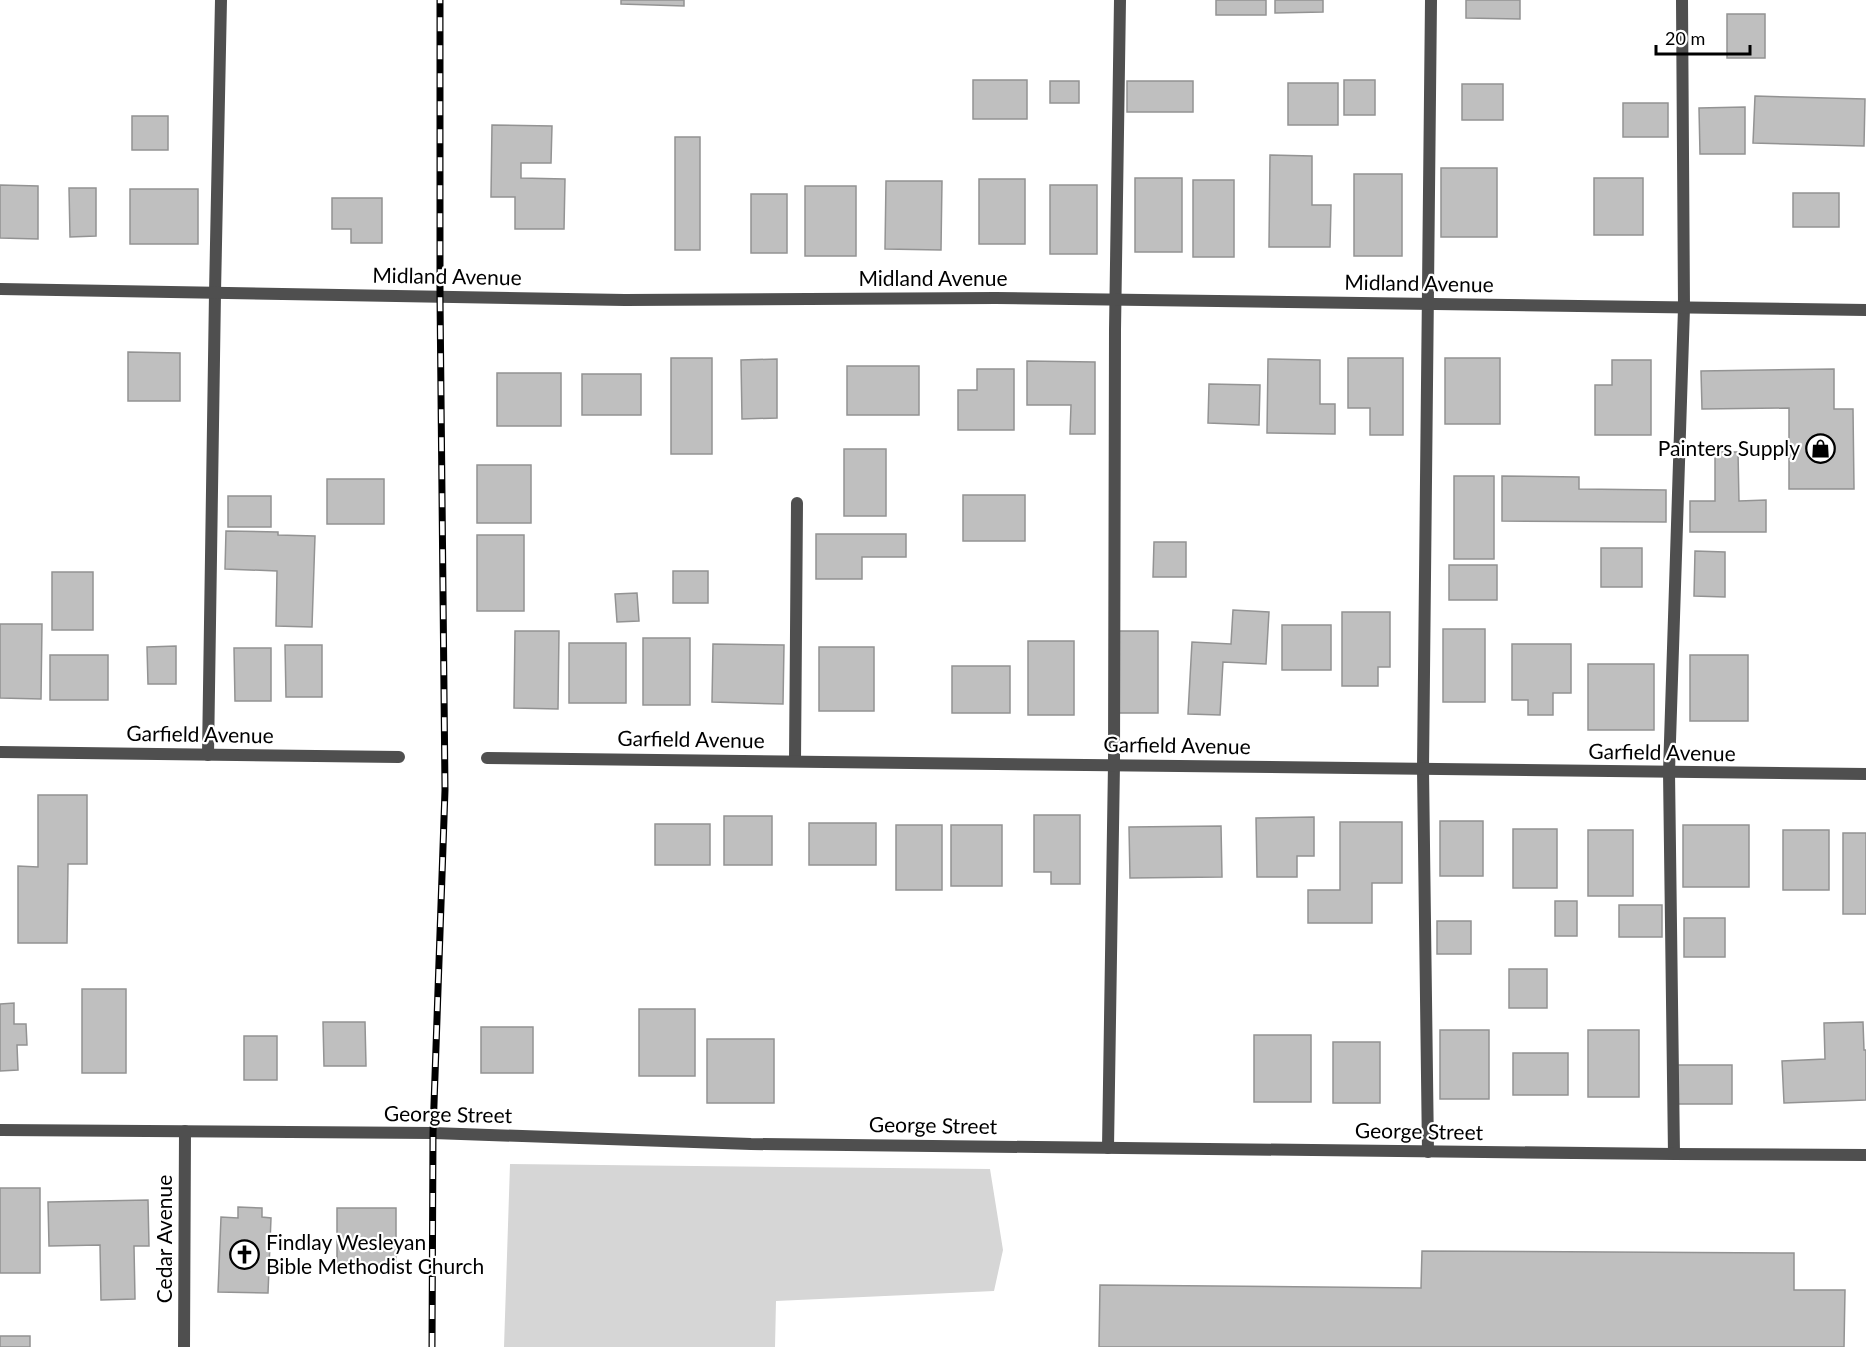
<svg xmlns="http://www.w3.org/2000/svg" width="1866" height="1347" viewBox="0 0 1866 1347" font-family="Lato,sans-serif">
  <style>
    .green { fill: #d6d6d6 }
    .building { fill: #bfbfbf; stroke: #939393; stroke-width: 1.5 }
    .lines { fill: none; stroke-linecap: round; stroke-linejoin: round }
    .lane { stroke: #4f4f4f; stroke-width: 12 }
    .street { stroke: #4f4f4f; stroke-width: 12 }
    .rail-casing { stroke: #000; stroke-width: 7 }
    .rail { stroke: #fff; stroke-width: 4.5; stroke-dasharray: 14; stroke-linecap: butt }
    .labels { text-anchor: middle; stroke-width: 4.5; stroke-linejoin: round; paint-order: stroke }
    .street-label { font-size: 21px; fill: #000; stroke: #fff }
    .poi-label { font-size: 21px; fill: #000; stroke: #fff; text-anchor: end }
  </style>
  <rect width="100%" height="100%" fill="#fff"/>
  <polygon class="green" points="510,1164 990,1169 1003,1250 994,1291 776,1301 775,1347 504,1347"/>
  <g class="building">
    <polygon points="621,0 684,0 684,6 621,4"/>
    <rect x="1216" y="0" width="50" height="15"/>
    <polygon points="1275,0 1323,0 1323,12 1275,13"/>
    <polygon points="1466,0 1520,0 1520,19 1466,18"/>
    <rect x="1727" y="14" width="38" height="44"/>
    <rect x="973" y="80" width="54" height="39"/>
    <rect x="1344" y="80" width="31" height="35"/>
    <rect x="1050" y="81" width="29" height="22"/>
    <rect x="1127" y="81" width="66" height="31"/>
    <rect x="1288" y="83" width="50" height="42"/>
    <rect x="1462" y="84" width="41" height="36"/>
    <polygon points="1755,96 1865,99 1864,146 1753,143"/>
    <rect x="1623" y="103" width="45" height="34"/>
    <polygon points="1745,107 1745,154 1700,154 1699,108"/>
    <rect x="132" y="116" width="36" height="34"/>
    <polygon points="492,125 552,126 551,163 521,163 521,178 565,179 564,229 515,229 515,197 491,197"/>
    <rect x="675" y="137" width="25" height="113"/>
    <polygon points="1270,155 1312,156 1312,205 1331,205 1330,247 1269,247"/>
    <rect x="1441" y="168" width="56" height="69"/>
    <rect x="1354" y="174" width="48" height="82"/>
    <rect x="1135" y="178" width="47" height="74"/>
    <rect x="1594" y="178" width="49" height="57"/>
    <rect x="979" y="179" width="46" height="65"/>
    <rect x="1193" y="180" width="41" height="77"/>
    <polygon points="886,181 942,181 941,250 885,249"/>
    <polygon points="0,185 38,186 38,239 0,238"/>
    <rect x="1050" y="185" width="47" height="69"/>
    <rect x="805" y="186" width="51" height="70"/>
    <polygon points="69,188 96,188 96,236 70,237"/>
    <rect x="130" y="189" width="68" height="55"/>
    <rect x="1793" y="193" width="46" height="34"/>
    <rect x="751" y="194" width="36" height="59"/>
    <polygon points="332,198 382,198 382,243 351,243 351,229 332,229"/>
    <polygon points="128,352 180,353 180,401 128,401"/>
    <rect x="671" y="358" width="41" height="96"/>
    <polygon points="1348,358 1403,358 1403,435 1370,435 1370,408 1348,408"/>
    <rect x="1445" y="358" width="55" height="66"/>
    <polygon points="777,359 777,418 742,419 741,360"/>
    <polygon points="1268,359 1320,360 1320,404 1335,404 1335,434 1267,433"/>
    <polygon points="1612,360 1651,360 1651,435 1595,435 1595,385 1612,385"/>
    <polygon points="1027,361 1095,362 1095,434 1070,434 1071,405 1027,405"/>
    <rect x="847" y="366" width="72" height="49"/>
    <polygon points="977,369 1014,369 1014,430 958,430 958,390 977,390"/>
    <polygon points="1834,369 1834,409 1853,409 1854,489 1789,489 1789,408 1702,409 1701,371"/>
    <rect x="497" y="373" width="64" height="53"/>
    <rect x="582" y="374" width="59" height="41"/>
    <polygon points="1209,384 1260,385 1259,425 1208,423"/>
    <rect x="844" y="449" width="42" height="67"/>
    <polygon points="1715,452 1738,452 1739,501 1766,500 1766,532 1690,532 1690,501 1715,501"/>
    <rect x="477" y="465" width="54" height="58"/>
    <rect x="1454" y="476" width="40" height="83"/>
    <polygon points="1502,476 1579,477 1579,489 1666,490 1666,522 1502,521"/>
    <rect x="327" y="479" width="57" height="45"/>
    <rect x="963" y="495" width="62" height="46"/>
    <rect x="228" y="496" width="43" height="31"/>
    <polygon points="226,531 278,532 278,535 315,536 312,627 276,626 277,571 225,569"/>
    <polygon points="816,534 906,534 906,557 862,557 862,579 816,579"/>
    <rect x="477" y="535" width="47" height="76"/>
    <polygon points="1154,542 1186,542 1186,577 1153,577"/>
    <rect x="1601" y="548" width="41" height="39"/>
    <polygon points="1695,551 1725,552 1725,597 1694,596"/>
    <rect x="1449" y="565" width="48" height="35"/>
    <rect x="673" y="571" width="35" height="32"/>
    <rect x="52" y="572" width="41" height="58"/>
    <polygon points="637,593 639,621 617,622 615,594"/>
    <polygon points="1233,610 1269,612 1266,664 1223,662 1220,715 1188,714 1192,642 1231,644"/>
    <polygon points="1342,612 1390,612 1390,667 1378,667 1378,686 1342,686"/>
    <polygon points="0,624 42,624 41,699 0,698"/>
    <rect x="1282" y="625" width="49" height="45"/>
    <rect x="1443" y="629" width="42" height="73"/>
    <polygon points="515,631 559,631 558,709 514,708"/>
    <rect x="1118" y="631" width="40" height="82"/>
    <rect x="643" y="638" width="47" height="67"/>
    <rect x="1028" y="641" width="46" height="74"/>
    <rect x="569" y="643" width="57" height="60"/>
    <polygon points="713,644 784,645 783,704 712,702"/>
    <polygon points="1512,644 1571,644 1571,693 1553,693 1553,715 1528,715 1528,700 1512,700"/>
    <polygon points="285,645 322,645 322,697 286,697"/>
    <polygon points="176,646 176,684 148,684 147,647"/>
    <rect x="819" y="647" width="55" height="64"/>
    <polygon points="234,648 271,648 271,701 235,701"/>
    <rect x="50" y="655" width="58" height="45"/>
    <rect x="1690" y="655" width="58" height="66"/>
    <rect x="1588" y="664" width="66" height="66"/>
    <rect x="952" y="666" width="58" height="47"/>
    <polygon points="38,795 87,795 87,864 68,864 67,943 18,943 18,866 38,867"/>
    <polygon points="1034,815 1080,815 1080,884 1051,884 1051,872 1034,872"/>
    <rect x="724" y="816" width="48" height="49"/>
    <polygon points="1314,817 1314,856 1297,856 1297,877 1257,877 1256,818"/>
    <rect x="1440" y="821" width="43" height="55"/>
    <polygon points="1340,822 1402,822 1402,883 1372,883 1372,923 1308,923 1308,890 1340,890"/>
    <rect x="809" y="823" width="67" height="42"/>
    <rect x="655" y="824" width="55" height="41"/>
    <rect x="896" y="825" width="46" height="65"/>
    <rect x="951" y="825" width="51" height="61"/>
    <rect x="1683" y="825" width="66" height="62"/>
    <polygon points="1221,826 1222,877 1130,878 1129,827"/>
    <rect x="1513" y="829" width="44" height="59"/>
    <rect x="1588" y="830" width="45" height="66"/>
    <rect x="1783" y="830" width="46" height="60"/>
    <rect x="1843" y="833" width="23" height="81"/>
    <rect x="1555" y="901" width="22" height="35"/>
    <rect x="1619" y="905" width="43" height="32"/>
    <rect x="1684" y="918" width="41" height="39"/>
    <rect x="1437" y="921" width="34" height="33"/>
    <rect x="1509" y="969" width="38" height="39"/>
    <rect x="82" y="989" width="44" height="84"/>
    <polygon points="14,1003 14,1024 26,1024 27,1045 17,1045 18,1070 0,1071 0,1004"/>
    <rect x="639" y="1009" width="56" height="67"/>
    <polygon points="323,1022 365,1022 366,1066 324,1066"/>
    <polygon points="1863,1022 1864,1050 1866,1050 1866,1100 1784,1103 1782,1061 1825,1059 1824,1023"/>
    <rect x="481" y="1027" width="52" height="46"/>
    <rect x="1440" y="1030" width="49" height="69"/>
    <rect x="1588" y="1030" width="51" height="67"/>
    <rect x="1254" y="1035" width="57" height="67"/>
    <rect x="244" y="1036" width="33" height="44"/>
    <rect x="707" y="1039" width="67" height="64"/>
    <rect x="1333" y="1042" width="47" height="61"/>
    <rect x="1513" y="1053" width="55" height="42"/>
    <rect x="1676" y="1065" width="56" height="39"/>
    <rect x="0" y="1188" width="40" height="85"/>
    <polygon points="148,1200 149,1246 134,1246 135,1299 101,1300 100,1245 49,1246 48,1202"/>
    <polygon points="238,1207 262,1208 262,1217 271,1218 268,1293 218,1292 221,1217 238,1218"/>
    <rect x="337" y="1208" width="59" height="56"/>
    <polygon points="1422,1251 1794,1253 1794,1290 1845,1290 1844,1347 1099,1347 1100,1285 1421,1288"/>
    <rect x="0" y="1336" width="30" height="11"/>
  </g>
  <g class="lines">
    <g class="lane">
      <polyline points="208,755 215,293 221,0"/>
      <polyline points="795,761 797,503"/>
      <polyline points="1108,1148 1114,764 1115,330 1120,0"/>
      <polyline points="1428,1152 1423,769 1431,0"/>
      <polyline points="1674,1154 1669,772 1684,308 1682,0"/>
    </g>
    <g class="street">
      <polyline points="0,289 625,300 996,298 1866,310"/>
      <polyline points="0,752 399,757"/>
      <polyline points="487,758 1866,774"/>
      <polyline points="0,1130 433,1133 751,1144 1674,1154 1866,1155"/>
      <polyline points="184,1347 185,1131"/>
    </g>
    <defs>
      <polyline id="rail" points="432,1347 433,1133 445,790 440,297 440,0"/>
    </defs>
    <use href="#rail" class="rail-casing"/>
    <use href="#rail" class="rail"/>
  </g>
  <defs>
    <symbol id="shop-ring" viewBox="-11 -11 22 22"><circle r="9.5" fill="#fff" stroke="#000" stroke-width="1.5"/><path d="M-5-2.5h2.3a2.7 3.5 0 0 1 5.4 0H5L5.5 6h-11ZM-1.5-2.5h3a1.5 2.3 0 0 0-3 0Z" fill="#000"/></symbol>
    <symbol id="church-ring" viewBox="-11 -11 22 22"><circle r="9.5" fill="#fff" stroke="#000" stroke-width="1.5"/><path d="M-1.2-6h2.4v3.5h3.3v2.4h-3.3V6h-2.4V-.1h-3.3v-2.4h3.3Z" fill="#000"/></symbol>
  </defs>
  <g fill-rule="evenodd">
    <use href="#shop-ring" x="1804" y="432" width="33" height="33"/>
    <use href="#church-ring" x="228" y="1238" width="33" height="33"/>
  </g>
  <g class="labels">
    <g class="street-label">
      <text transform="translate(447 277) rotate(1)" y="7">Midland Avenue</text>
      <text x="933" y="286">Midland Avenue</text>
      <text transform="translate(1419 284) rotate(1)" y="7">Midland Avenue</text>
      <text transform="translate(200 735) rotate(1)" y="7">Garfield Avenue</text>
      <text transform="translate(691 740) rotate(1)" y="7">Garfield Avenue</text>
      <text transform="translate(1177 746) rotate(1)" y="7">Garfield Avenue</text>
      <text transform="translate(1662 753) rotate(1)" y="7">Garfield Avenue</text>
      <text transform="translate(448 1115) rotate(1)" y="7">George Street</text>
      <text transform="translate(933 1126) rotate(1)" y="7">George Street</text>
      <text transform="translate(1419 1132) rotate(1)" y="7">George Street</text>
      <text transform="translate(165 1239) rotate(-90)" y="7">Cedar Avenue</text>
    </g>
    <g class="poi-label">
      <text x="1800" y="456">Painters Supply</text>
      <text x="266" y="1250" text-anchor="start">Findlay Wesleyan<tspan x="266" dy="24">Bible Methodist Church</tspan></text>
    </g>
  </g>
  <path d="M1656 45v9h94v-9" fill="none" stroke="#000000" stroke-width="3"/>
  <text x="1665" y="45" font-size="18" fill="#000000" stroke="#ffffff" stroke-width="4.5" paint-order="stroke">20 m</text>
</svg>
